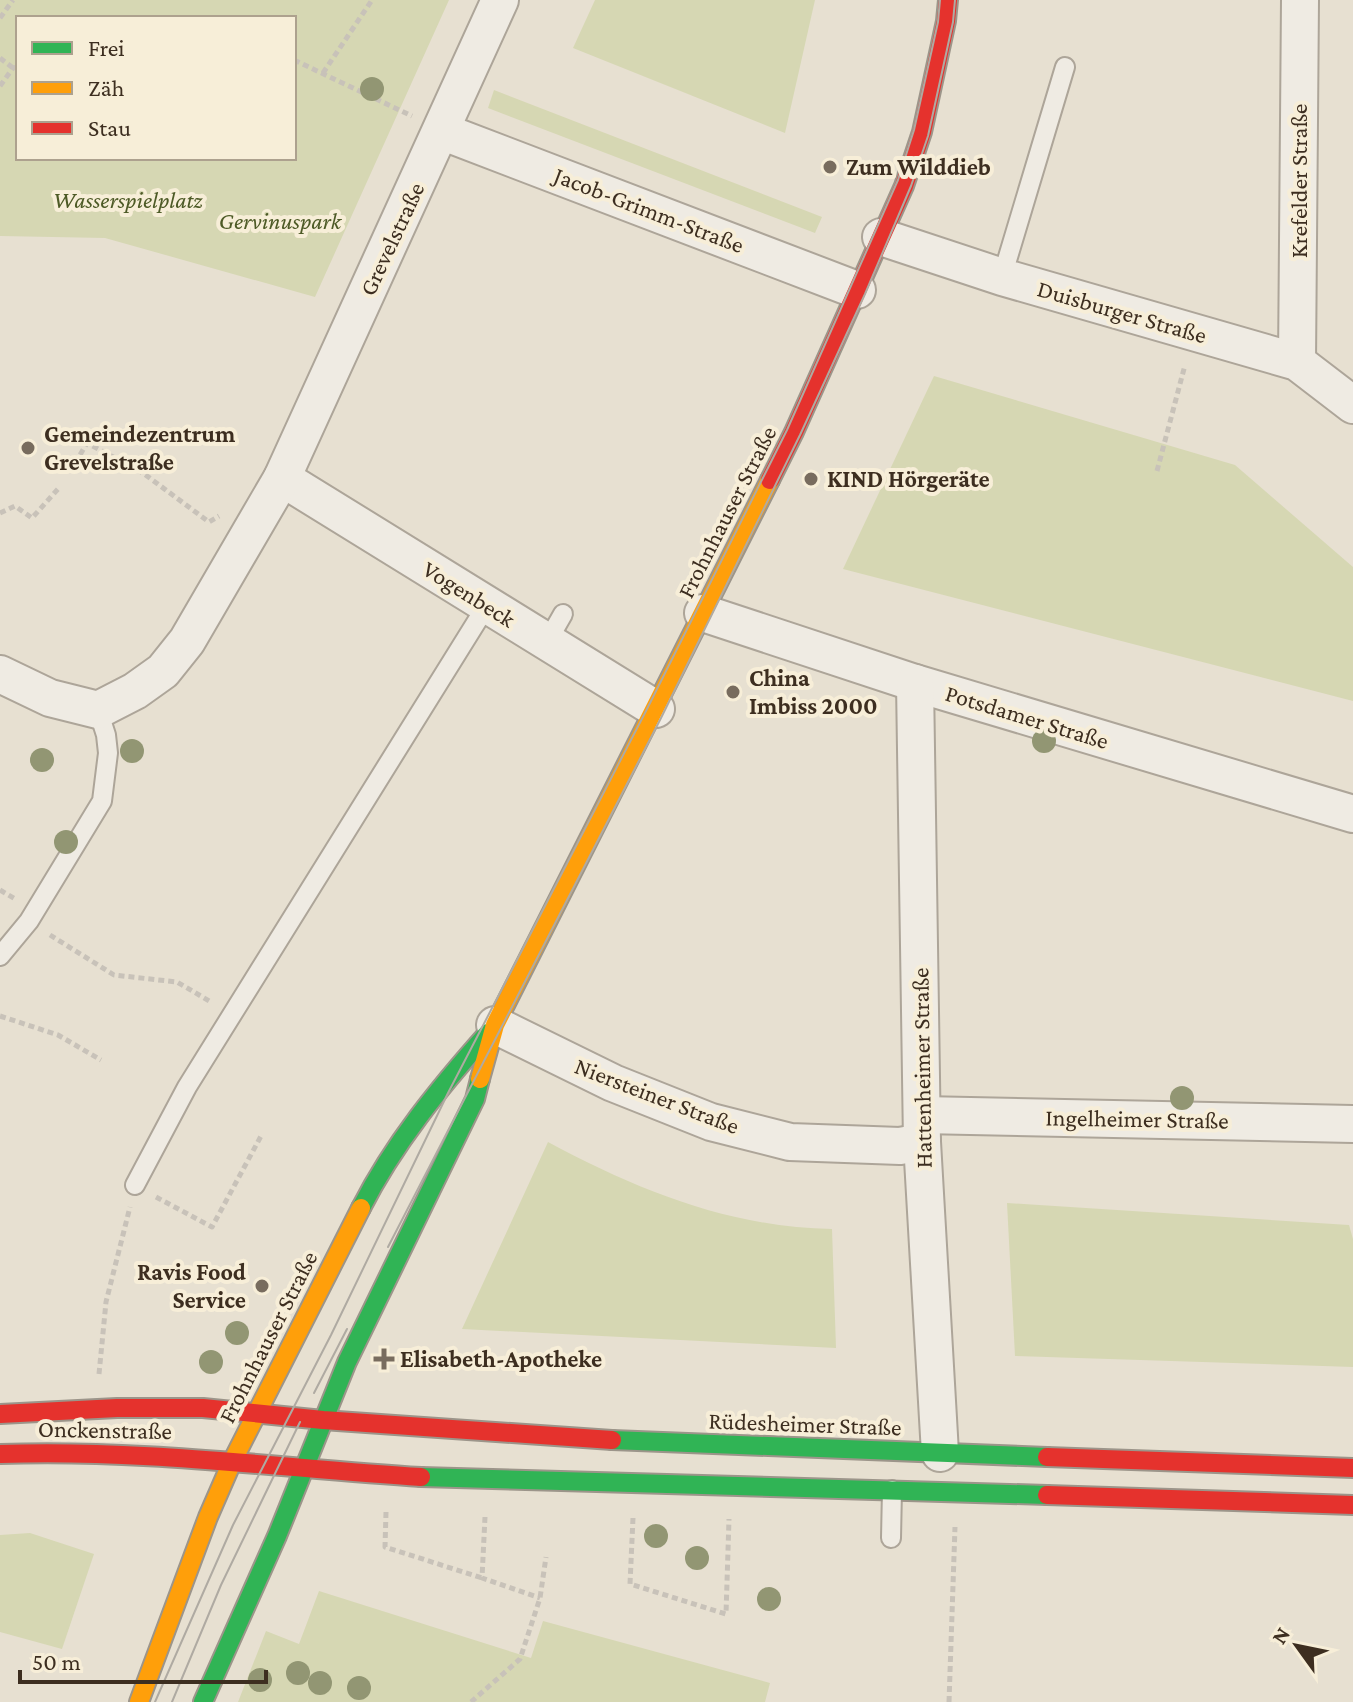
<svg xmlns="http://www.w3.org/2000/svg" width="1353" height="1702" viewBox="0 0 1353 1702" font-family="'Crimson Pro',serif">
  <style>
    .green { fill: #d6d7b3; fill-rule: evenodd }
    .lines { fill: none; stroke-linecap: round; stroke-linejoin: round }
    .lane-casing { stroke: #ada599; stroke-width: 22 }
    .street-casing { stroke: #ada599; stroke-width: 40 }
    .fast-casing { stroke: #9c958a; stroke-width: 22 }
    .slow-casing { stroke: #9c958a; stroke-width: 22 }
    .jam-casing { stroke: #9c958a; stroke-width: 22 }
    .path { stroke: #c8c2b9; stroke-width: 5; stroke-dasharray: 6 4; stroke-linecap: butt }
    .lane { stroke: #efebe3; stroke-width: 18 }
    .street { stroke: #efebe3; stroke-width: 36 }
    .fast { stroke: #30b455; stroke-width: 18 }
    .slow { stroke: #ff9f0a; stroke-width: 18 }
    .jam { stroke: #e5322d; stroke-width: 18 }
    .tram { stroke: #afaaa2; stroke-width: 2 }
    .tree { fill: #929673 }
    .poi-dot { fill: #786c5e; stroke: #f7eed8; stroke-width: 3 }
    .labels { text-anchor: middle; stroke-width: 8; stroke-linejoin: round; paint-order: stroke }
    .poi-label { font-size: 24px; font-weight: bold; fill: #3d2e20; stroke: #f7eed8; text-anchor: start }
    .street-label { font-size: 24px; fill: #3d2e20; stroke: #f7eed8 }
    .park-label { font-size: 24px; font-style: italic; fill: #4d5a26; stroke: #f7eed8 }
  </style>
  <rect width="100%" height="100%" fill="#e7e0d1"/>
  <g class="green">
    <path d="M 0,0 L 449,0 L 315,297 L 105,238 L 0,236 ZM 18,18 L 294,18 L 294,158 L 18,158 Z"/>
    <polygon points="595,0 815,0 785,133 573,48"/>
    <polygon points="494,90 822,217 815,233 488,108"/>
    <polygon points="934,376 1235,465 1353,567 1353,701 843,569"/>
    <path d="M 548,1142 C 638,1190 728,1227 832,1229 L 836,1348 L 462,1329 Z"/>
    <polygon points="1007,1203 1349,1225 1353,1239 1353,1367 1015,1356"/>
    <polygon points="30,1533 94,1554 62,1649 0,1632 0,1535"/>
    <polygon points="319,1591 531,1658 543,1621 770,1683 765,1702 238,1702 266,1631 299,1644"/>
  </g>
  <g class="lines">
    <defs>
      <g id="lane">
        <polyline points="1002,277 1065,67"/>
        <polyline points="547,642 563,614"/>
        <polyline points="0,956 29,921 102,801 108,753 106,735 98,710"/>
        <polyline points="135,1185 187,1087 487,605"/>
        <polyline points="891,1538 892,1490"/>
      </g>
      <g id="street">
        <polyline points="441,131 857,290"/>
        <polyline points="881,237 1002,277 1297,362 1353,405"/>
        <polyline points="1297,362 1300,0"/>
        <polyline points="282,478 656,709"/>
        <polyline points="703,613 915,683 1353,814"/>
        <polyline points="0,674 50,698 98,710 135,691 163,671 187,641 282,478 500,0"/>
        <polyline points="915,683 922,1142 940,1453"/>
        <polyline points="495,1025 613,1083 711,1122 790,1142 900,1146 922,1142"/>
        <polyline points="922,1115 1353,1124"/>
      </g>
      <g id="fast">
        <path d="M 361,1208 C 394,1143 440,1087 488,1033"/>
        <polyline points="612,1440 1047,1457"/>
        <polyline points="421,1477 1047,1495"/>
        <polyline points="203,1702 277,1536 347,1362 475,1099 480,1079"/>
      </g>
      <g id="slow">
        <polyline points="480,1079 495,1025 770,480"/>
        <polyline points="139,1702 208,1517 232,1462 361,1208"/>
      </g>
      <g id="jam">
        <polyline points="770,480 794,432 904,186 922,132 946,21 948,0"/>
        <polyline points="0,1414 117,1408 203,1408 323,1420 612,1440"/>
        <path d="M 0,1454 C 141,1449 281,1468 421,1477"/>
        <polyline points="1047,1457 1353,1468"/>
        <polyline points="1047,1495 1353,1505"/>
      </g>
    </defs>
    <use href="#lane" class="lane-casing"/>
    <use href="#street" class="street-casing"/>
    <use href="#fast" class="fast-casing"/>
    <use href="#slow" class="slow-casing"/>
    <use href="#jam" class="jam-casing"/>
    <g class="path">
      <polyline points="0,18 13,0"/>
      <polyline points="0,58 13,68"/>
      <polyline points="294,60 412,116"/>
      <polyline points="323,73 372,0"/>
      <polyline points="0,86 13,68 18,67"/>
      <polyline points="1157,471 1185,365"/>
      <polyline points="70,472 87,443 143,473 209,522 219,516"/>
      <polyline points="0,513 15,506 32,518 58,489"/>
      <polyline points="0,890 17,900"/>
      <polyline points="50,935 114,975 177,982 211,1002"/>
      <polyline points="0,1016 58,1035 101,1060"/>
      <polyline points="156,1197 212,1227 261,1136"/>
      <polyline points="99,1374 106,1302 130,1207"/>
      <polyline points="386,1512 385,1547 482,1578"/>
      <polyline points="485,1517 482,1578 540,1598"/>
      <polyline points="633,1518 630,1584 726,1614 729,1519"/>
      <polyline points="471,1702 520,1659 540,1598 546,1557"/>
      <polyline points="949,1702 955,1527"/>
    </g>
    <use href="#lane" class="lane"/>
    <use href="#street" class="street"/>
    <use href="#fast" class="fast"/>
    <use href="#slow" class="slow"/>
    <use href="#jam" class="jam"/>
    <g class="tram">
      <polyline points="388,1247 661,718 800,435 865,294 911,186 928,136 953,22 955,0"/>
      <polyline points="314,1393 347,1329"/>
      <polyline points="155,1702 233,1525 331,1335 448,1093 646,711 787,430 898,180 914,130 938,22 940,0"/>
      <polyline points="172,1702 221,1585 300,1422"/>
    </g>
  </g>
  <g class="tree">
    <circle cx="372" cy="89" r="12"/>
    <circle cx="1044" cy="741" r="12"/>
    <circle cx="132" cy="751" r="12"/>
    <circle cx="42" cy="760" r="12"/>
    <circle cx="66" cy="842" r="12"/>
    <circle cx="1182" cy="1098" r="12"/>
    <circle cx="237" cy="1333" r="12"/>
    <circle cx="211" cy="1362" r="12"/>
    <circle cx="656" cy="1536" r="12"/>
    <circle cx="697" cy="1558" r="12"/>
    <circle cx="769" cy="1599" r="12"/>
    <circle cx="298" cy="1673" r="12"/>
    <circle cx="260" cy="1680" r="12"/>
    <circle cx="320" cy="1683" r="12"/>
    <circle cx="359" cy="1688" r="12"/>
  </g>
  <g class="poi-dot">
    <circle cx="830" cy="167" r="8"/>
    <circle cx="28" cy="448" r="8"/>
    <circle cx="811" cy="479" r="8"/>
    <circle cx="733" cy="692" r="8"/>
    <circle cx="262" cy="1286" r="8"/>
    <path d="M380 1347h8v8h8v8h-8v8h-8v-8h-8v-8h8z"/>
  </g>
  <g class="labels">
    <g class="poi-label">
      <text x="846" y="175">Zum Wilddieb</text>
      <text x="44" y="442">Gemeindezentrum<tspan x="44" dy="28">Grevelstraße</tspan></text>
      <text x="827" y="487">KIND Hörgeräte</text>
      <text x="749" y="686">China<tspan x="749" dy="28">Imbiss 2000</tspan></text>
      <text x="246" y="1280" text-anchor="end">Ravis Food<tspan x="246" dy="28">Service</tspan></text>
      <text x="400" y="1367">Elisabeth-Apotheke</text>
    </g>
    <g class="street-label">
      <text transform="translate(1299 181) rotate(-90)" y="8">Krefelder Straße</text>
      <text transform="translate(649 210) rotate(21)" y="8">Jacob-Grimm-Straße</text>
      <text transform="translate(392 239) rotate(-65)" y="8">Grevelstraße</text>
      <text transform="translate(1122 312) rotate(16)" y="8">Duisburger Straße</text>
      <text transform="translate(727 512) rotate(-63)" y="8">Frohnhauser Straße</text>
      <text transform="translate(469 594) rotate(32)" y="8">Vogenbeck</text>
      <text transform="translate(1027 717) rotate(17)" y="8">Potsdamer Straße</text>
      <text transform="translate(922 1068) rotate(-91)" y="8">Hattenheimer Straße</text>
      <text transform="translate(657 1096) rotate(21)" y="8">Niersteiner Straße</text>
      <text transform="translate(1137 1119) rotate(1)" y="8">Ingelheimer Straße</text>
      <text transform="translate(268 1337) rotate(-63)" y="8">Frohnhauser Straße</text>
      <text transform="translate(805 1424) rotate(2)" y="8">Rüdesheimer Straße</text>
      <text transform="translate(105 1430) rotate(1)" y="8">Onckenstraße</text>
    </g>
    <g class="park-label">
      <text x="128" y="208">Wasserspielplatz</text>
      <text x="280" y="229">Gervinuspark</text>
    </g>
  </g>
  <rect x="16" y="16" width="280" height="144" fill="#f7eed8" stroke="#ada18e" stroke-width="2"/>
  <rect x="32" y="42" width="40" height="12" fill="#30b455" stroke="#ada18e" stroke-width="2"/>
  <text x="88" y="56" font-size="24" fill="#3d2e20">Frei</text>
  <rect x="32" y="82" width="40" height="12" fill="#ff9f0a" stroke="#ada18e" stroke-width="2"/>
  <text x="88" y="96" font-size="24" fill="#3d2e20">Zäh</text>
  <rect x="32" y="122" width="40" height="12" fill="#e5322d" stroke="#ada18e" stroke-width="2"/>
  <text x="88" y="136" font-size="24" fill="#3d2e20">Stau</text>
  <g transform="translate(1297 1646) rotate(303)" stroke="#f7eed8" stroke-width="6" paint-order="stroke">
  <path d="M0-6L14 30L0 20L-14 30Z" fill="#3d2e20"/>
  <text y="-12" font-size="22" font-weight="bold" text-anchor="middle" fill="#3d2e20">N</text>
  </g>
  <path d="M20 1670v12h246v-12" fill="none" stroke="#3d2e20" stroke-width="4"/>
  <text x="32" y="1670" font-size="24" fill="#3d2e20" stroke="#f7eed8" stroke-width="6" paint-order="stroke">50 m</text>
</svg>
